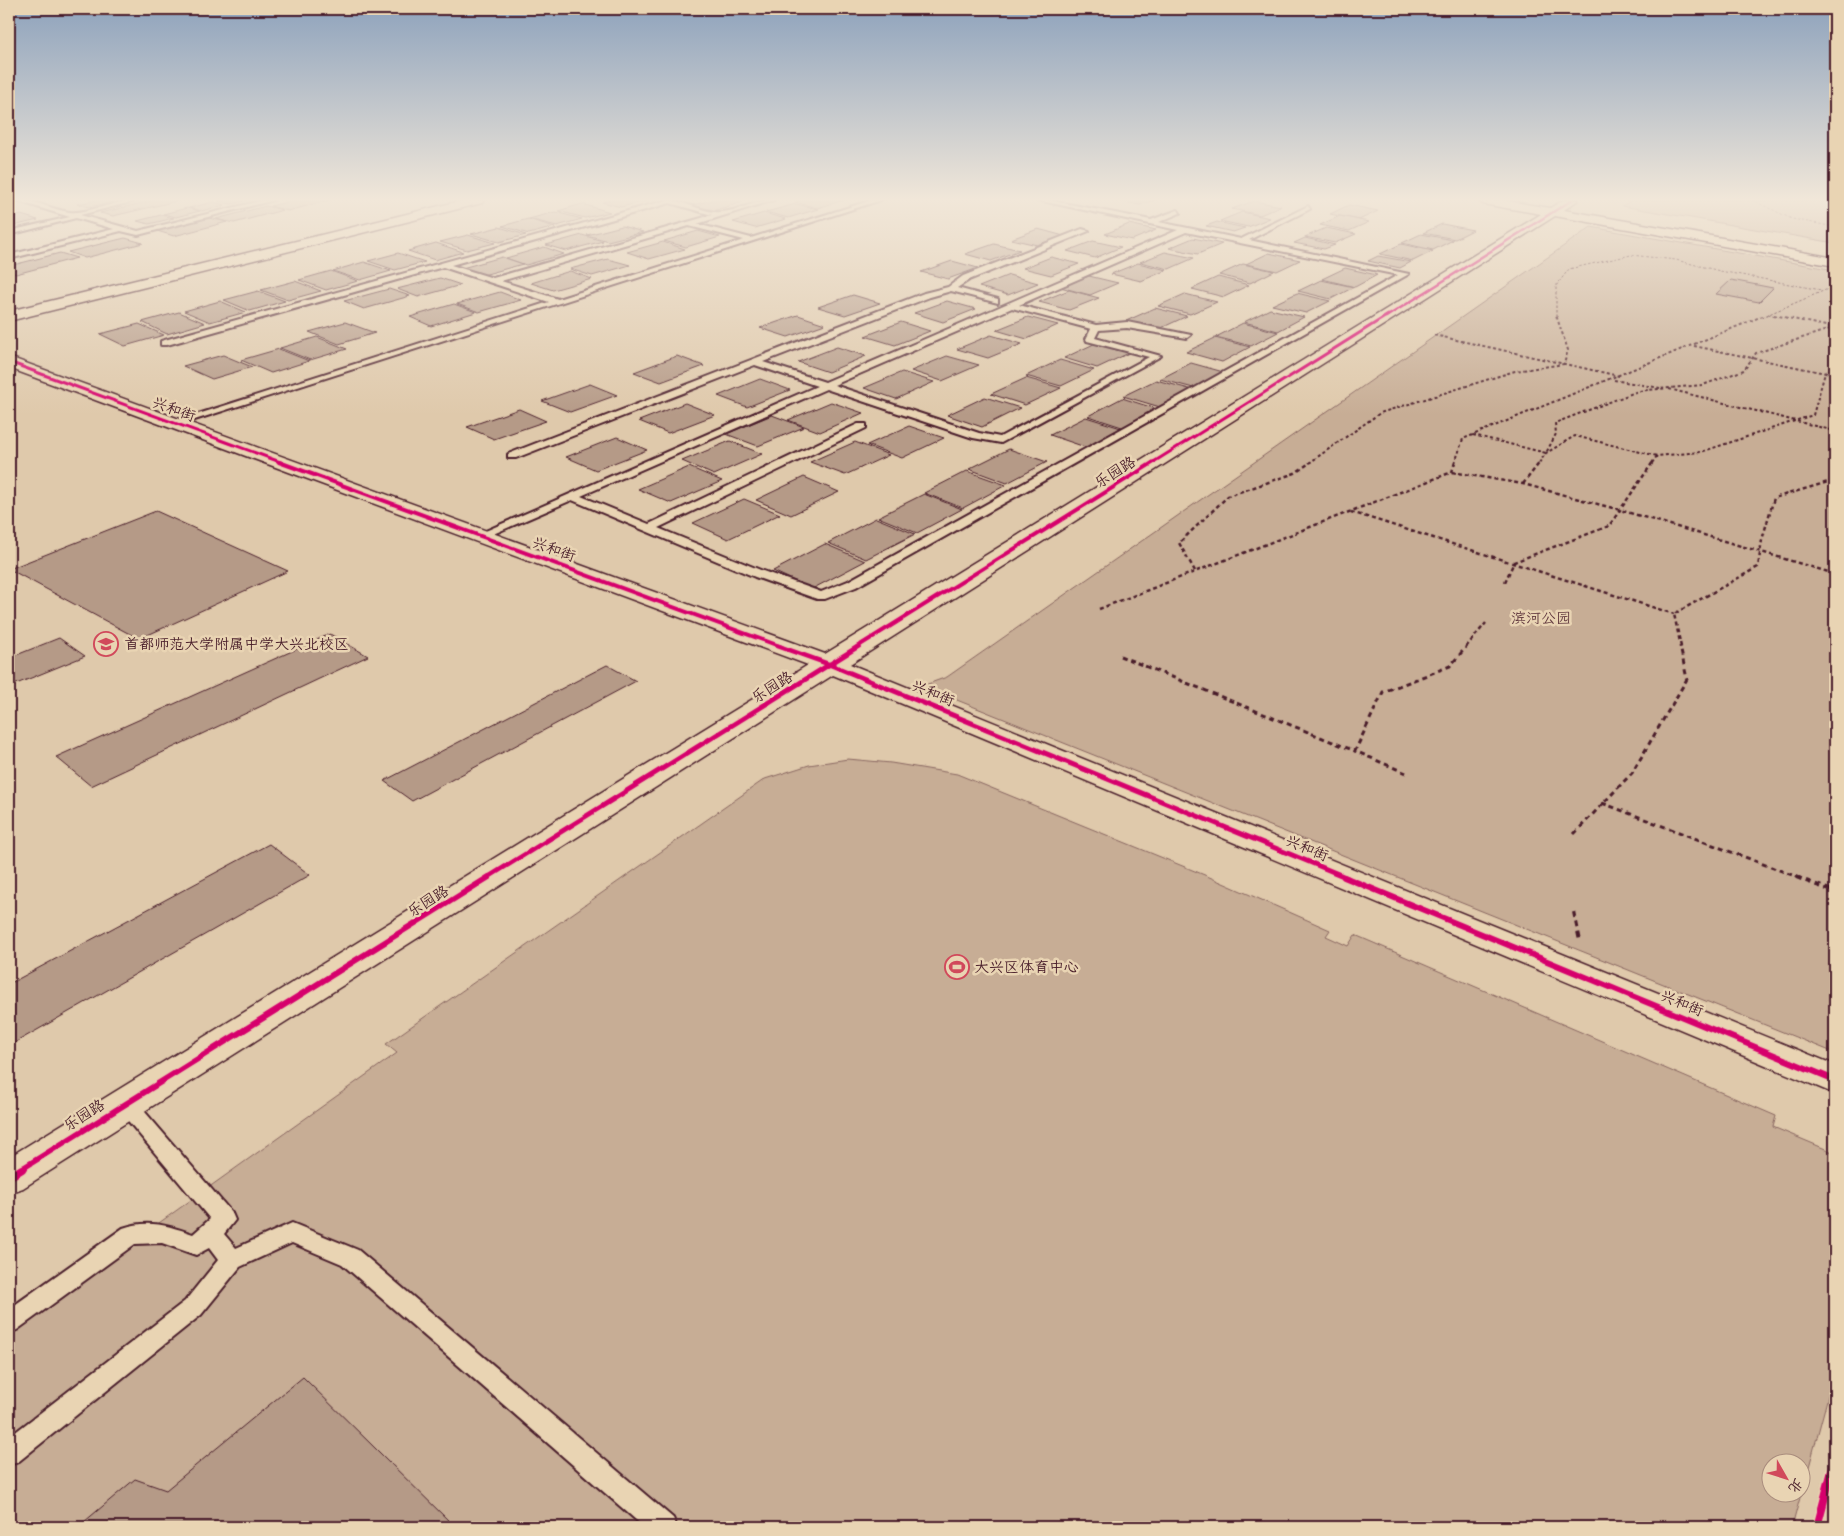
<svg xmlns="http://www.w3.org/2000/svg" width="1844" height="1536" viewBox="0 0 1844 1536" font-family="Kalam,'LXGW WenKai TC',sans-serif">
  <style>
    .green { fill: #c7ad95; stroke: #886660 }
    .building { fill: #b59a87; stroke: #4a1f2b }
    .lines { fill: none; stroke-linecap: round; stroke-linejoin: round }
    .lane-casing { stroke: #4a1f2b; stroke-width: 4 }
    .secondary-casing { stroke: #4a1f2b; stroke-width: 3 }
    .primary-casing { stroke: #4a1f2b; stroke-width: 3 }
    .path-far4 { stroke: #4a1f2b; stroke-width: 1; stroke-dasharray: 2.5 2; stroke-linecap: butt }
    .path-far3 { stroke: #4a1f2b; stroke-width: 2; stroke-dasharray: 3 2.5; stroke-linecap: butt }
    .path-far2 { stroke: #4a1f2b; stroke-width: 2.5; stroke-dasharray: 4 3; stroke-linecap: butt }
    .path-far1 { stroke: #4a1f2b; stroke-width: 3; stroke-dasharray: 5 4; stroke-linecap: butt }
    .path { stroke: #4a1f2b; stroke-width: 4; stroke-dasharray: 6 4.5; stroke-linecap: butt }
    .lane { fill: #e9d4b3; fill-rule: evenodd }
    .secondary { fill: #e9d4b3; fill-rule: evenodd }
    .primary { fill: #e9d4b3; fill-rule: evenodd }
    .cycleway-far5-casing { stroke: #e9d4b3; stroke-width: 4 }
    .cycleway-far4-casing { stroke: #e9d4b3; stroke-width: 5 }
    .cycleway-far3-casing { stroke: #e9d4b3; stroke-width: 6 }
    .cycleway-far2-casing { stroke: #e9d4b3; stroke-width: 8 }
    .cycleway-far1-casing { stroke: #e9d4b3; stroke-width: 9 }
    .cycleway-casing { stroke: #e9d4b3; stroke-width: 11 }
    .cycleway-far5 { stroke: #d6006c; stroke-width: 2.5 }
    .cycleway-far4 { stroke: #d6006c; stroke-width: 3 }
    .cycleway-far3 { stroke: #d6006c; stroke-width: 4 }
    .cycleway-far2 { stroke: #d6006c; stroke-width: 5 }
    .cycleway-far1 { stroke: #d6006c; stroke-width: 6 }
    .cycleway { stroke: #d6006c; stroke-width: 8 }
    .labels { text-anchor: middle; stroke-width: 5; stroke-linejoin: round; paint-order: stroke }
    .street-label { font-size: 15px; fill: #4a1f2b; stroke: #e9d4b3 }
    .park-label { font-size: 15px; fill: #633b40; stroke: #e9d4b3 }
    .poi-label { font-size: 15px; fill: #4a1f2b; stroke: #e9d4b3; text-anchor: start }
  </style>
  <rect width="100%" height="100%" fill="#dfc9ab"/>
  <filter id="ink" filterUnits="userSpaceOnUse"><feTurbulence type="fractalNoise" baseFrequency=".02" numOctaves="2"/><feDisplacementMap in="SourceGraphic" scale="10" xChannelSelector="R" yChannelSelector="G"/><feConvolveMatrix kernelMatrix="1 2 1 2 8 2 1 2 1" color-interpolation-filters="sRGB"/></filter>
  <g filter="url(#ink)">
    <g class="green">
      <polygon points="1632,200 1835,200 1835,243 1622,206"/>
      <polygon points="1591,227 1835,270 1835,1053 922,686 947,677"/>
      <polygon points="848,759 891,763 957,774 1207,876 1330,930 1326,936 1348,946 1355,935 1776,1116 1773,1127 1835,1153 1835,1370 1802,1493 1802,1464 1772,1464 1772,1494 1801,1494 1792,1527 9,1527 9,1330 397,1053 386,1044 765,779 809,765"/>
    </g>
    <g class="building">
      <polygon points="97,200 114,202 89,207 77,204"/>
      <polygon points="155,200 181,200 113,216 100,213"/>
      <polygon points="225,200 250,200 231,204 218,201"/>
      <polygon points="296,200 330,200 288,211 270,206"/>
      <polygon points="610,200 650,200 621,207 602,202"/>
      <polygon points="713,200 733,200 743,202 713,211 692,205"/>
      <polygon points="804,200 844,200 817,208 795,202"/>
      <polygon points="1115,200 1155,200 1140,205"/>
      <polygon points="1254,201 1281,206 1260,215 1232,209"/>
      <polygon points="213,202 225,205 202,211 189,208"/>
      <polygon points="582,204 610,212 585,218 558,211"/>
      <polygon points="796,204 818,209 788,218 766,212"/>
      <polygon points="1349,205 1378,211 1359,220 1330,214"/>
      <polygon points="266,206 283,210 234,223 216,219"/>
      <polygon points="187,208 200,211 176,217 163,214"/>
      <polygon points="555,212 582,219 557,226 529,219"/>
      <polygon points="1242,212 1270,218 1248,227 1220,221"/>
      <polygon points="764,213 786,219 755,228 733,222"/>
      <polygon points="21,215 38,220 9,227 9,218"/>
      <polygon points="161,215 174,218 149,224 137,221"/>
      <polygon points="1340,216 1369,222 1349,231 1320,225"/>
      <polygon points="209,218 227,222 174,236 157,231"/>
      <polygon points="528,219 555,227 529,234 502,226"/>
      <polygon points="1217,222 1245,228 1233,232 1206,226"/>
      <polygon points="1129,224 1156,230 1132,240 1105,234"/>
      <polygon points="1442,224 1473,230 1455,239 1423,233"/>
      <polygon points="622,226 643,232 608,241 587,235"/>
      <polygon points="499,227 526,235 499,242 471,234"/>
      <polygon points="1326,228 1356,234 1335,243 1305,237"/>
      <polygon points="1038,229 1064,236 1037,245 1011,239"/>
      <polygon points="698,231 720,237 686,247 664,241"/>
      <polygon points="1421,234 1453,240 1433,250 1402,243"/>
      <polygon points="468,235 495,243 467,250 440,242"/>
      <polygon points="582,235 603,241 566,251 546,245"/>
      <polygon points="125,238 143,243 85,258 68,252"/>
      <polygon points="1193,238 1222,244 1198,254 1169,248"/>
      <polygon points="1305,238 1335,245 1324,249 1294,243"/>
      <polygon points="1093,241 1121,247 1095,258 1067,251"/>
      <polygon points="663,242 685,249 649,259 627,252"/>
      <polygon points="436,243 463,252 435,260 408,251"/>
      <polygon points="994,244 1020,250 991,261 965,254"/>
      <polygon points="1401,244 1433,251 1413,261 1380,254"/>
      <polygon points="544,247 564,254 526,265 506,258"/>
      <polygon points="1165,252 1194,258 1169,269 1140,262"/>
      <polygon points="60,253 77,258 16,274 9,271 9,266"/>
      <polygon points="398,253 425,262 395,270 368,261"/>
      <polygon points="1269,253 1300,260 1277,271 1246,264"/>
      <polygon points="1378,256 1411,262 1400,268 1368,261"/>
      <polygon points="502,257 523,264 483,275 462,268"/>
      <polygon points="1051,257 1079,264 1051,275 1023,268"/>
      <polygon points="608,259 630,265 592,276 570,269"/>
      <polygon points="952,261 978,268 948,279 921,272"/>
      <polygon points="364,262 391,271 360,280 333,271"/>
      <polygon points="1138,263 1167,270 1141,281 1111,274"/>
      <polygon points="1243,264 1274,271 1250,283 1219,275"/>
      <polygon points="1345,268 1377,275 1355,287 1322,279"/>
      <polygon points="331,271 358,281 326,290 299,280"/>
      <polygon points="570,271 592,279 553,290 531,283"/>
      <polygon points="1009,275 1038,283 1008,295 979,287"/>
      <polygon points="1089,276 1118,283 1090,295 1060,287"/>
      <polygon points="1218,277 1249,285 1224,297 1192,289"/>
      <polygon points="440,278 461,285 418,297 397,289"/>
      <polygon points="1321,280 1354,287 1331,299 1298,291"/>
      <polygon points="1731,280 1773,288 1759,302 1716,294"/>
      <polygon points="295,281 321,291 288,300 261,290"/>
      <polygon points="389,289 410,296 364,309 344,301"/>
      <polygon points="1069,290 1099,298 1069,310 1039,302"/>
      <polygon points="258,291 285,301 250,311 224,300"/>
      <polygon points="500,292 521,300 479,312 457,304"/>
      <polygon points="1297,293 1330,301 1306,313 1272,305"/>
      <polygon points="1185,294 1217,302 1190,314 1158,306"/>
      <polygon points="853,295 880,303 845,315 818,307"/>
      <polygon points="220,301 246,312 210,322 184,311"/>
      <polygon points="947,301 976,309 943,322 914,313"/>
      <polygon points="454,304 476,312 431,326 410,317"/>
      <polygon points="1155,308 1187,316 1159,329 1126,321"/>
      <polygon points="1270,309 1304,317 1278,331 1244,322"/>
      <polygon points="179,312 205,323 167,334 142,322"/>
      <polygon points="798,315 825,324 788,337 760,328"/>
      <polygon points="1028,317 1058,325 1027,339 996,330"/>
      <polygon points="345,322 375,333 339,344 309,332"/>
      <polygon points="901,322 930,331 895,345 865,336"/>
      <polygon points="1243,323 1278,332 1251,346 1216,337"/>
      <polygon points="139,324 164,335 125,346 100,334"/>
      <polygon points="991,335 1022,344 988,358 957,349"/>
      <polygon points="317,337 347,349 310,360 280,348"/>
      <polygon points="1215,338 1250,347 1222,362 1186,352"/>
      <polygon points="1096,343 1129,353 1097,368 1064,358"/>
      <polygon points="837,347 866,356 828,372 798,362"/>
      <polygon points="279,349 309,361 271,373 241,360"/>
      <polygon points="223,355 252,367 212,379 183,366"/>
      <polygon points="677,356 704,366 661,382 634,372"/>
      <polygon points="947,356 979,365 942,381 911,371"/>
      <polygon points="1060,360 1094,370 1061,386 1026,376"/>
      <polygon points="1191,363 1227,373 1197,389 1160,379"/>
      <polygon points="902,372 934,382 896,399 864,388"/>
      <polygon points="1026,378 1061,388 1025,405 991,394"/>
      <polygon points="760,379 790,390 747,407 718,396"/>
      <polygon points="1156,380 1193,390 1160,407 1123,396"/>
      <polygon points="590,384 617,395 570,412 542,401"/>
      <polygon points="985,397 1020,408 982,427 947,415"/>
      <polygon points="1122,398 1160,410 1125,428 1088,416"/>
      <polygon points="831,402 863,413 820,432 788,420"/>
      <polygon points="685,403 715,415 668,433 639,421"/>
      <polygon points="519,409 546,421 494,439 467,427"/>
      <polygon points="772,415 804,427 758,446 726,434"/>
      <polygon points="1086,417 1124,429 1088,448 1050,435"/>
      <polygon points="909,426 944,438 902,458 867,445"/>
      <polygon points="617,437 647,450 596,470 566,457"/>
      <polygon points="730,441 762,454 714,475 682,461"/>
      <polygon points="855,442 889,455 845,475 810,462"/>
      <polygon points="1009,449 1047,462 1007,483 969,469"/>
      <polygon points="689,467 722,481 671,503 638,489"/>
      <polygon points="967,471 1006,485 963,508 924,493"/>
      <polygon points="804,477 839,492 791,515 756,500"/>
      <polygon points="924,494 962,509 917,533 878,517"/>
      <polygon points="744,499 780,514 728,539 693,523"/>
      <polygon points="156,511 288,571 139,639 9,569"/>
      <polygon points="876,518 915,534 866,559 828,543"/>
      <polygon points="825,544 865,561 812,589 773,571"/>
      <polygon points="330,634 368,656 91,786 56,757"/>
      <polygon points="59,638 85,656 9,687 9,658"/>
      <polygon points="607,665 636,681 412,801 384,781"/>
      <polygon points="269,844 310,875 9,1046 9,984"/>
      <polygon points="303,1377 455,1527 78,1527 135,1479 166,1490"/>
    </g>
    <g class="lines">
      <defs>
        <g id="lane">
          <path d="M 14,200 C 33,198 51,210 70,212 C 87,214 118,200 139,200 L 80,215 L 138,231 L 264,200 L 274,200 L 138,235 L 121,231 L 9,259 L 9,255 L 114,229 L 76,218 L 9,235 L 9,231 L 70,217 Z"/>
          <path d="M 667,200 C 682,200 706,214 721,212 C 739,211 755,200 774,200 L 697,224 L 751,238 L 872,200 L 881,200 L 179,425 L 170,423 L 549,302 L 443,267 L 167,345 L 161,345 L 161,341 ZM 670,203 L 712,215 L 493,278 L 451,265 ZM 689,226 L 744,240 L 558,299 L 501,281 Z"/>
          <path d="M 1037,200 L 1048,200 L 1151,220 L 1178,210 L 1180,213 L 1159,222 L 1241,239 L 1308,206 L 1310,209 L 1249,240 L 1409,274 L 856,587 L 825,599 L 817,599 L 755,577 L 572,500 L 484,538 L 476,538 L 474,536 L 817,386 L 755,365 L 516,458 L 508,458 L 508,454 L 924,293 L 948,287 L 963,276 L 1082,229 L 1089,231 L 969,280 L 957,288 L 998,299 L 998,303 L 951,291 L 930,297 L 763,362 L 825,382 L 1178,230 ZM 1186,232 L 1398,275 L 848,581 L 821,592 L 763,571 L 658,528 L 866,428 L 866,424 L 858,424 L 649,524 L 581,496 L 826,389 L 973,438 L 1001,443 L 1161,356 L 1095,338 L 1099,330 L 1127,328 L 1187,338 L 1191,335 L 1127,322 L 1096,325 L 1019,305 ZM 1012,308 L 1091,329 L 1086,339 L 1087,341 L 1149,357 L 1000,437 L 979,433 L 834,385 Z"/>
          <path d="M 126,1096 L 133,1098 L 232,1213 L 235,1220 L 224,1234 L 236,1248 L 292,1223 L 358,1250 L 673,1518 L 677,1527 L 644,1527 L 342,1264 L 292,1243 L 240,1267 L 201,1315 L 18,1462 L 9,1465 L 9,1437 L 185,1301 L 218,1260 L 209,1248 L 196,1255 L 162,1243 L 135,1244 L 17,1330 L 9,1333 L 9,1309 L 123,1228 C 149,1219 169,1226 193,1234 L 210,1219 L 119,1110 L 116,1104 L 119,1098 Z"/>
        </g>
        <polygon id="secondary" points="1477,200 1502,200 1550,208 1564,200 1578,200 1564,210 1835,258 1835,266 1555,216 850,664 1835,1065 1835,1094 833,675 23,1188 9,1193 9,1157 808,665 9,368 9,357 825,654 1541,214 1483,204"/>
        <polygon id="primary" points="464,200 484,200 482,203 9,321 9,311"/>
      </defs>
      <use href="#lane" class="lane-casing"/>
      <use href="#secondary" class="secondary-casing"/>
      <use href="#primary" class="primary-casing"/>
      <g class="path-far4">
        <polyline points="1752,200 1792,219 1835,227"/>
        <polyline points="1754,201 1766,200"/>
        <polyline points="1768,314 1780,317"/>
        <polyline points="1556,317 1556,286 1569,269 1631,255 1676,260 1720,271 1821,290"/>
        <polyline points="1762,317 1835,286"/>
      </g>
      <g class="path-far3">
        <polyline points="1774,315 1835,328"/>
        <polyline points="1434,335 1619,376"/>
        <polyline points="1694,346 1835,375"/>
        <polyline points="1614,380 1660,388"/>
        <polyline points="1669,389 1835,431"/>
        <polyline points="1473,435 1546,453 1556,434 1555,423 1638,391 1703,385 1744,370 1756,353 1833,328"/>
        <polyline points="1309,463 1380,413 1515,371 1564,364 1568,350 1556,315"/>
        <polyline points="1455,463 1463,439 1765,315"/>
        <polyline points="1539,463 1546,453 1575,436 1657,456"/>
        <polyline points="1652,463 1657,456 1701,452 1813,415 1825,373 1835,367"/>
      </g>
      <g class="path-far2">
        <polyline points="1452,472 1523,484 1620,510 1835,574"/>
        <polyline points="1523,484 1540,462"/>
        <polyline points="1351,512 1674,614"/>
        <polyline points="1195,571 1179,543 1228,496 1295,473 1311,462"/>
        <polyline points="1505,582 1514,562 1609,526 1653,462"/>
        <polyline points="1099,609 1452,472 1455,462"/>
        <polyline points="1466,647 1486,623"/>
        <polyline points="1681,647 1674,614 1758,567 1762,540 1774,498 1835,480"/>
      </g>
      <g class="path-far1">
        <polyline points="1120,656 1355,751"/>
        <polyline points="1406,773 1355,751 1383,692 1450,666 1467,646"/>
        <polyline points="1602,803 1800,878"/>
        <polyline points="1574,834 1632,773 1687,679 1680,646"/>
      </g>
      <g class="path">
        <polyline points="1796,877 1835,892"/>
        <polyline points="1574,912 1580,941"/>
      </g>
      <use href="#lane" class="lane"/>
      <use href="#secondary" class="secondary"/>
      <use href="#primary" class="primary"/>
      <defs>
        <polyline id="cycleway-far5" points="1386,317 1572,200"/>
        <g id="cycleway-far4">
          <polyline points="9,362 283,463"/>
          <polyline points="1152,463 1388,315"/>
        </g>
        <g id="cycleway-far3">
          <polyline points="279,462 782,647"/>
          <polyline points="857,647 1154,462"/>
        </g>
        <g id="cycleway-far2">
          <polyline points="778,646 831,665 1348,878"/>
          <polyline points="487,878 859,646"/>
        </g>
        <g id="cycleway-far1">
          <polyline points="1344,877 1835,1080"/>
          <polyline points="20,1170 489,877"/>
        </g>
        <g id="cycleway">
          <polyline points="9,1177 22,1169"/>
          <polyline points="1817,1527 1835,1459"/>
        </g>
      </defs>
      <use href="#cycleway-far5" class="cycleway-far5-casing"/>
      <use href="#cycleway-far4" class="cycleway-far4-casing"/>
      <use href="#cycleway-far3" class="cycleway-far3-casing"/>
      <use href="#cycleway-far2" class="cycleway-far2-casing"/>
      <use href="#cycleway-far1" class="cycleway-far1-casing"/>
      <use href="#cycleway" class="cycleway-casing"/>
      <use href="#cycleway-far5" class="cycleway-far5"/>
      <use href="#cycleway-far4" class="cycleway-far4"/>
      <use href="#cycleway-far3" class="cycleway-far3"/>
      <use href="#cycleway-far2" class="cycleway-far2"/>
      <use href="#cycleway-far1" class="cycleway-far1"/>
      <use href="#cycleway" class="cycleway"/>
    </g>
  </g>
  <linearGradient id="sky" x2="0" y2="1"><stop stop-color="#8da2bc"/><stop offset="0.48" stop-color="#f1e7d9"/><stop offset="1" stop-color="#f1e7d9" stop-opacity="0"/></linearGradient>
  <rect width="1844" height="415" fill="url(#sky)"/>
  <defs>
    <symbol id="school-ring" viewBox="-11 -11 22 22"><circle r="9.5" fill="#e9d4b3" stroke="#d1495b" stroke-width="1.5"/><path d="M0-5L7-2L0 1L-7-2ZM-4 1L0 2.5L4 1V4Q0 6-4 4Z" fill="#d1495b"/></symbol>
    <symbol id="stadium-ring" viewBox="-11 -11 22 22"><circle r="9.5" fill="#e9d4b3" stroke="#d1495b" stroke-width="1.5"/><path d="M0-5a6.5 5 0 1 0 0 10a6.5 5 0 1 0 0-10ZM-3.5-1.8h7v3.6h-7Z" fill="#d1495b"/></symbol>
  </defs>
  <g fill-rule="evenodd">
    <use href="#school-ring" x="92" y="630" width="28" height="28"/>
    <use href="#stadium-ring" x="943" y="953" width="28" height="28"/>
  </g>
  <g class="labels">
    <g class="street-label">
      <text transform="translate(174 409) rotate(20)" y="5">兴和街</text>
      <text transform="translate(1115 472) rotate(-32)" y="5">乐园路</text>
      <text transform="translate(554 549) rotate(20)" y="5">兴和街</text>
      <text transform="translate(772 687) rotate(-32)" y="5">乐园路</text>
      <text transform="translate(933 693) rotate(22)" y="5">兴和街</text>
      <text transform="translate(1307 848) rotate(22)" y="5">兴和街</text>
      <text transform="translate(428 901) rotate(-32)" y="5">乐园路</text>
      <text transform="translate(1682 1003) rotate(22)" y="5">兴和街</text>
      <text transform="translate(84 1115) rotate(-32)" y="5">乐园路</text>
    </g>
    <g class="park-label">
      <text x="1541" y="623">滨河公园</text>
    </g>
    <g class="poi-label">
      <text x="124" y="649">首都师范大学附属中学大兴北校区</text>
      <text x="974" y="972">大兴区体育中心</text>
    </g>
  </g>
  <rect width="1844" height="1536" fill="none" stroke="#e9d4b3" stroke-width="30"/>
  <rect x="15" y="15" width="1814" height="1506" fill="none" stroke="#4a1f2b" stroke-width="2" filter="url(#ink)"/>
  <g transform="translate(1786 1478) rotate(129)"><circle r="24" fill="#e9d4b3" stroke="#a98c7d"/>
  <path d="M0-4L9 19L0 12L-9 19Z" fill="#d1495b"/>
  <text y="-8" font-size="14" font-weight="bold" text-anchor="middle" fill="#4a1f2b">北</text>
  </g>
</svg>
